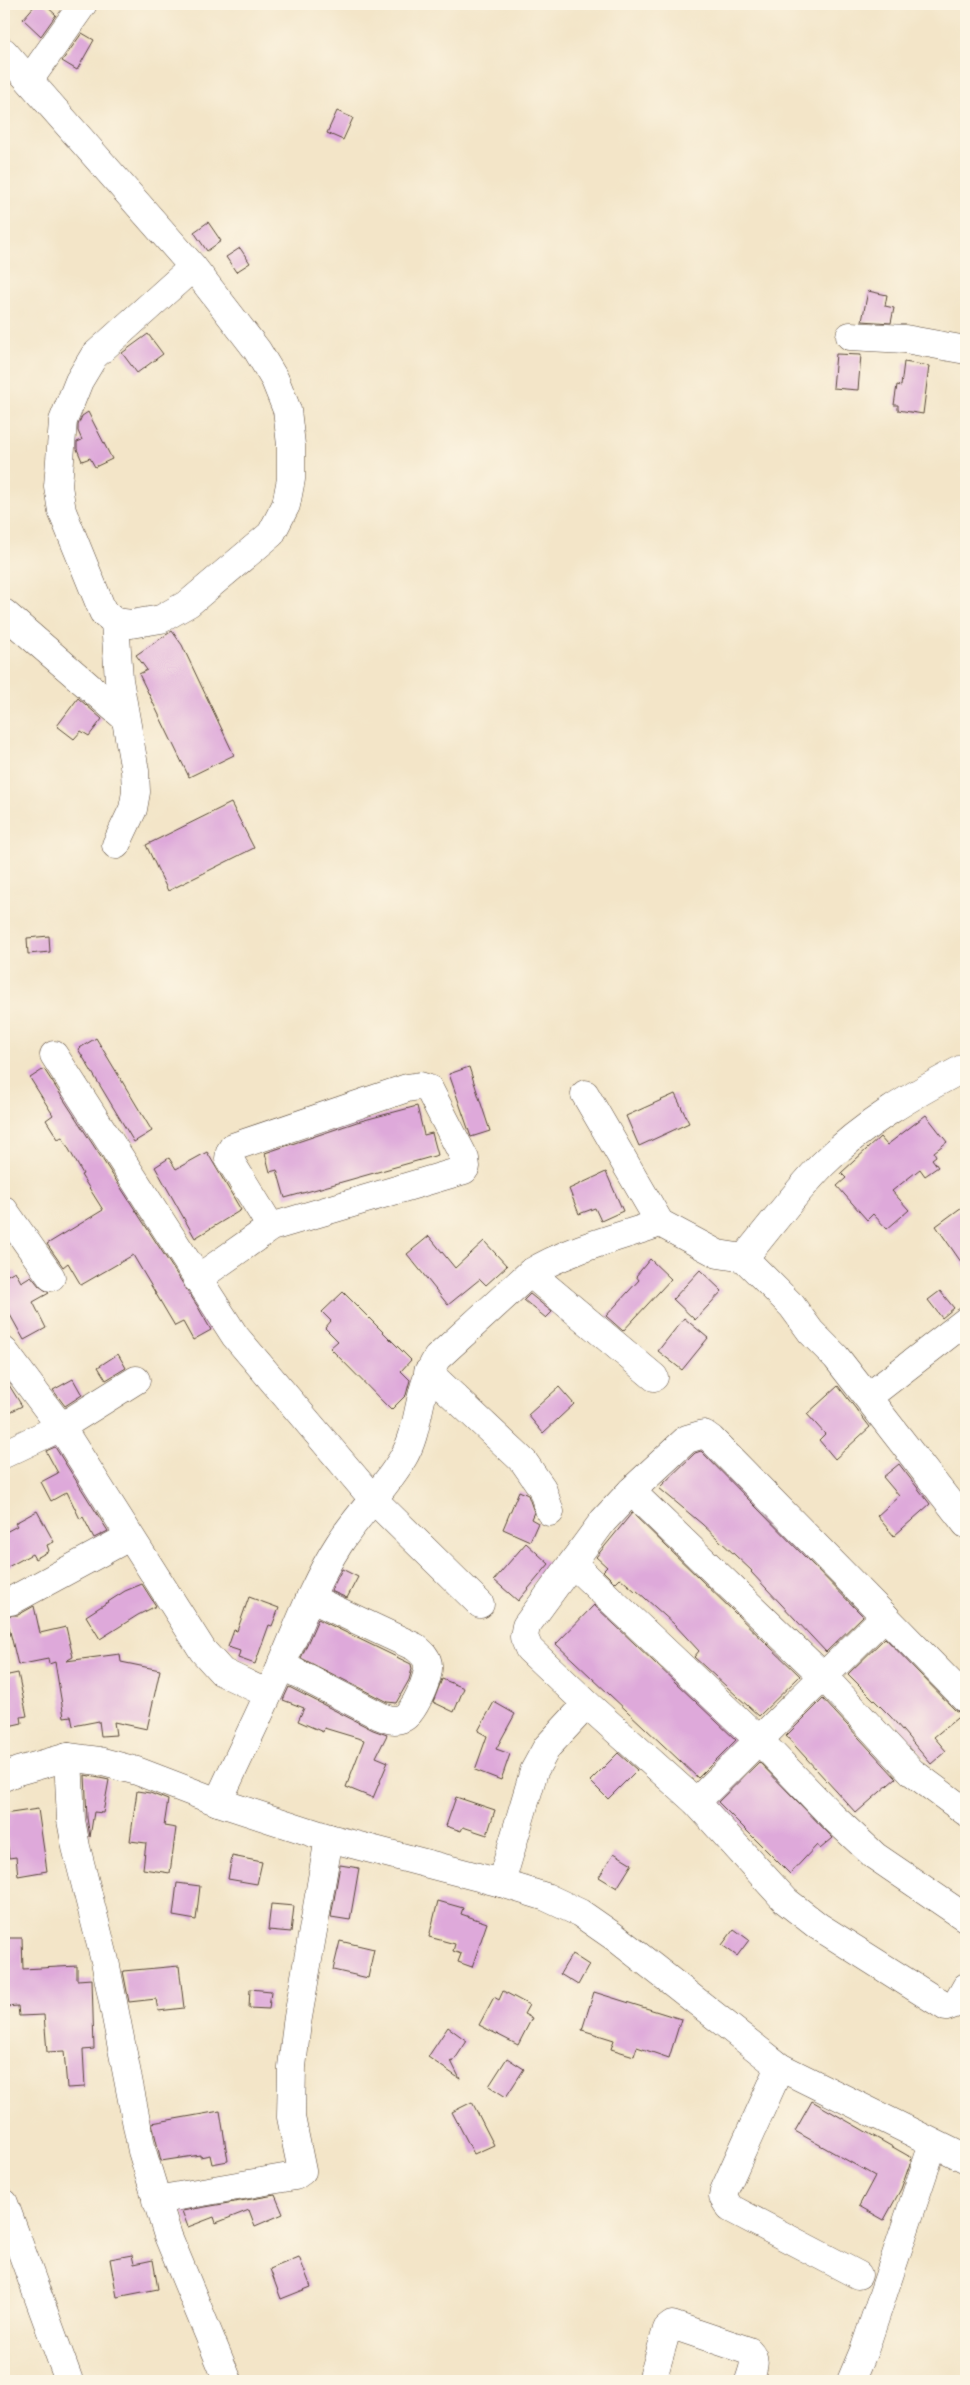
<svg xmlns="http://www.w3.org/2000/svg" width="970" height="2385" viewBox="0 0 970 2385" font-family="'IM FELL Great Primer',serif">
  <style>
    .building { fill: #dea9da }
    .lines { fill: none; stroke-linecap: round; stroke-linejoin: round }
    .minor-casing { stroke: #574638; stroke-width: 29 }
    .minor { stroke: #fff; stroke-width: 28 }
  </style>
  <rect width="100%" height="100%" fill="#fcf5e5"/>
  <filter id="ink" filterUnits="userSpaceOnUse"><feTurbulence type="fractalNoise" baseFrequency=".02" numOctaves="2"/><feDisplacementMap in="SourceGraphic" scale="10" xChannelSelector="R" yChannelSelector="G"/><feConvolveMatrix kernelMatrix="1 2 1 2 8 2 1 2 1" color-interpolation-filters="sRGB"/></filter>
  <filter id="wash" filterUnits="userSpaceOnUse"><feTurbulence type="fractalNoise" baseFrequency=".0096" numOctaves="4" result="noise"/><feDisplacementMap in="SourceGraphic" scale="20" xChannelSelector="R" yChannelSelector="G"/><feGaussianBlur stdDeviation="1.12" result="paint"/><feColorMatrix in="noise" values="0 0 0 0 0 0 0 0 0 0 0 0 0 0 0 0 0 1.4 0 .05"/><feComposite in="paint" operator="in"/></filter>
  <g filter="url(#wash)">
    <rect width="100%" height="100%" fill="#f3e5c8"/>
    <g id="blocks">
      <g class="building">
        <polygon points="36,4 44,4 56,15 41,36 23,19"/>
        <polygon points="82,33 94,40 77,70 62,61"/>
        <polygon points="337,111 353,118 343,140 327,133"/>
        <polygon points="208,222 221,241 207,251 194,232"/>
        <polygon points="240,248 250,263 236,272 226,257"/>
        <polygon points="868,291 887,295 885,306 894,308 891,323 862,321"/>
        <polygon points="148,334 163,354 137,373 122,353"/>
        <polygon points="836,354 861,355 858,390 833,388"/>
        <polygon points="904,362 929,366 923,414 898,410 898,405 894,405 897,385 901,386"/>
        <polygon points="88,412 112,459 95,467 90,458 82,461 77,449 77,442 82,440 78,431 78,425 82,416"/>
        <polygon points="172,631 182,645 234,755 189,777 139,674 147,670 136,655"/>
        <polygon points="78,698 102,719 89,736 81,731 74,739 57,726"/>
        <polygon points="231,803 254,848 168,891 146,845"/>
        <polygon points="49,936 50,952 28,954 27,938"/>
        <polygon points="96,1038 152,1131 134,1142 78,1049"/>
        <polygon points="469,1067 490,1131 471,1137 449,1074"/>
        <polygon points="44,1069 198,1307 211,1330 193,1340 183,1322 175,1326 133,1255 81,1285 68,1263 63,1267 47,1244 103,1210 81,1175 83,1174 62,1137 58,1139 46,1120 53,1115 30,1078"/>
        <polygon points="675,1094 689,1123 639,1146 626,1116"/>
        <polygon points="417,1106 424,1135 432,1133 438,1155 285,1198 277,1170 270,1172 265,1153 357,1122"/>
        <polygon points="926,1115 947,1142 934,1152 936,1156 932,1159 938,1167 925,1176 920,1169 892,1191 909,1210 887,1229 873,1214 867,1220 837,1186 846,1178 841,1173 880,1137 887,1145"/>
        <polygon points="207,1152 241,1210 195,1238 155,1167 169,1158 176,1169"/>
        <polygon points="606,1172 623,1211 601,1221 595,1208 579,1214 569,1189"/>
        <polygon points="966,1204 966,1269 936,1226"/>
        <polygon points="429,1236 455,1268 484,1241 507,1266 486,1285 480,1279 448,1305 407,1254"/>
        <polygon points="650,1259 671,1279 623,1331 606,1316 639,1280 636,1276"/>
        <polygon points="700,1270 722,1291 695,1320 673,1299"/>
        <polygon points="15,1271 21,1282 31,1276 39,1286 49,1293 33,1302 46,1328 24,1340 4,1304 4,1277"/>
        <polygon points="940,1291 954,1308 942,1318 928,1300"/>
        <polygon points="343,1292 411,1360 401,1371 410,1380 406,1395 391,1410 330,1348 338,1341 325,1328 331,1321 322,1312"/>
        <polygon points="530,1294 552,1312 546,1318 524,1300"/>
        <polygon points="684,1318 708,1338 682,1370 658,1351"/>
        <polygon points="118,1354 126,1368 106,1380 98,1367"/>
        <polygon points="4,1377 22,1406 4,1415"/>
        <polygon points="73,1379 82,1395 65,1406 53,1390"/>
        <polygon points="838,1386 870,1427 835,1459 819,1440 825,1434 807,1414"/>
        <polygon points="559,1387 574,1404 543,1433 528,1415"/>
        <polygon points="55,1447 108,1531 94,1538 83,1517 80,1519 67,1492 51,1501 41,1482 58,1473 46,1451"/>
        <polygon points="701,1451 863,1616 826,1652 751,1572 752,1571 702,1524 659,1488 695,1453"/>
        <polygon points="899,1464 930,1504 894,1536 877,1516 899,1496 883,1477"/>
        <polygon points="519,1491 528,1495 534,1512 531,1519 538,1523 530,1541 503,1529"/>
        <polygon points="37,1511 54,1542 47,1545 49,1551 35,1559 32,1554 4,1569 4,1533 17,1526 15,1523"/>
        <polygon points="632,1513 800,1676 759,1716 694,1657 699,1651 674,1624 636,1590 635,1591 620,1578 615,1583 603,1571 607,1567 596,1557"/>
        <polygon points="526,1543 549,1564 518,1601 494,1580"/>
        <polygon points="342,1569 358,1577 347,1598 331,1591"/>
        <polygon points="142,1584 156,1606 138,1615 100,1639 86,1616 125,1591"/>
        <polygon points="249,1597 279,1608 272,1626 269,1625 255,1664 238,1658 240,1651 228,1647 234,1630 237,1631"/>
        <polygon points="594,1605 736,1740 698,1778 556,1644"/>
        <polygon points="34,1606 40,1633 66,1627 73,1657 66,1661 120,1654 121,1662 160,1670 147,1729 114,1722 116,1735 101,1736 99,1721 73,1726 71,1716 64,1717 55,1662 49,1664 48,1659 18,1665 6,1615 18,1615"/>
        <polygon points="318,1619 411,1664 412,1669 409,1680 396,1703 387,1702 301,1658"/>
        <polygon points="885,1638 955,1710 962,1714 934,1737 946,1751 931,1764 891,1717 848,1674"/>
        <polygon points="18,1673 27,1716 21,1717 22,1723 4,1727 4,1676"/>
        <polygon points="442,1679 464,1688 454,1712 433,1702"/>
        <polygon points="289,1687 373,1730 387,1735 376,1757 388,1762 373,1798 346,1787 364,1740 324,1728 323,1732 298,1721 304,1708 283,1700"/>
        <polygon points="823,1699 896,1778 856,1813 786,1736"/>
        <polygon points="494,1702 515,1714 496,1749 510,1754 501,1780 475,1770 487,1736 478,1731"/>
        <polygon points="618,1753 637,1770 608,1799 590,1781"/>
        <polygon points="759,1762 833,1838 820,1849 817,1845 790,1874 718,1802"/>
        <polygon points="85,1775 109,1780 103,1813 94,1812 90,1837 87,1818"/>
        <polygon points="137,1791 150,1793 168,1800 164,1826 176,1828 170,1873 143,1869 146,1843 130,1841"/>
        <polygon points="456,1797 495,1810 487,1835 463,1827 461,1831 446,1826"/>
        <polygon points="38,1809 47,1871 18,1876 16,1857 9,1858 4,1814"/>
        <polygon points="614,1853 632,1864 617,1888 599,1877"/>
        <polygon points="232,1856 262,1862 257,1884 228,1879"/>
        <polygon points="340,1865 359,1868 350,1920 331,1917"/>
        <polygon points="177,1883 200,1886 196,1920 173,1916"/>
        <polygon points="438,1901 463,1908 461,1914 487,1923 472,1967 458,1962 461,1954 453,1951 455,1944 429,1937"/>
        <polygon points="271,1904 294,1906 291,1932 268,1930"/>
        <polygon points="734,1929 749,1940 737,1956 722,1945"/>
        <polygon points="4,1938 22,1938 23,1969 77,1966 77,1980 92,1979 94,2049 83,2050 85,2087 67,2088 64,2051 47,2052 44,2015 19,2016 18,2006 4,2007"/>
        <polygon points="340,1941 374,1949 368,1978 333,1970"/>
        <polygon points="572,1954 589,1965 578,1985 560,1974"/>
        <polygon points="179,1966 184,2008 158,2011 156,1999 129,2002 123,1971"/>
        <polygon points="250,1989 271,1991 269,2009 249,2008"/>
        <polygon points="503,1991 529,2005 524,2014 532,2018 518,2045 479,2025 494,1997 499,2000"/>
        <polygon points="594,1992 681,2019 669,2058 637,2047 634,2056 611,2049 614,2040 582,2030"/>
        <polygon points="448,2027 467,2041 453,2062 451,2061 460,2079 428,2057"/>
        <polygon points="507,2058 524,2069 506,2097 489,2086"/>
        <polygon points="812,2101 912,2158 901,2189 884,2220 859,2206 875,2176 795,2131"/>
        <polygon points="472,2102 494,2145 474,2154 452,2112"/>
        <polygon points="220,2111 228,2161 212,2164 210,2155 200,2157 200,2155 161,2161 152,2123"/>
        <polygon points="275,2195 283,2214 255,2226 249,2210 216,2223 214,2217 188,2227 182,2211"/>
        <polygon points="132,2255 134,2264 153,2260 158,2289 117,2297 110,2259"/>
        <polygon points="299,2257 311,2287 281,2299 270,2269"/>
      </g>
    </g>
  </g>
  <g filter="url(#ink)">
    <use href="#blocks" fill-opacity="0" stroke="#574638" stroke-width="1"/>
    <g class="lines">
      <defs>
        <g id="minor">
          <polyline points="4,52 193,267 257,350 275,380 287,410 291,445 291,479 286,505 271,534 189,603 161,619 131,624 115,622 103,612 62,511 58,486 63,421 79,381 94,356 193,267"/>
          <polyline points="30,79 83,4"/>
          <polyline points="850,336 905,339 966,350"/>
          <polyline points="4,613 124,717"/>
          <polyline points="115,622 119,680 135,771 136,792 133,809 116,845"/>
          <polyline points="54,1055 235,1336 373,1499 480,1604"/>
          <polyline points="585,1094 660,1223"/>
          <polyline points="4,1210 51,1277"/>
          <path d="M 744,1258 C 770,1227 794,1194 822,1165 C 864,1123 914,1094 966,1067"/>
          <polyline points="530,1273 654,1377"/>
          <polyline points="197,1279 271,1227 464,1170 466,1167 465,1159 429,1089 420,1086 407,1088 233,1147 230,1152 229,1159 271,1227"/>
          <polyline points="4,1351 61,1427 203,1651 222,1672 268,1694"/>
          <polyline points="428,1372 524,1462 542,1488 550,1512"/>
          <polyline points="868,1397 966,1321"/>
          <polyline points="4,1454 61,1427 136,1380"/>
          <polyline points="631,1491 823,1676 912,1772 966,1812"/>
          <polyline points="573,1564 759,1740 833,1817 875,1856 966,1918"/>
          <polyline points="11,1601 129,1537"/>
          <path d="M 281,1665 L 380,1716 C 387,1719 395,1722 403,1718 C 414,1713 429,1677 428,1666 C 428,1657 421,1652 415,1647 L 310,1598"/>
          <polyline points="587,1704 529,1649 524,1637 526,1626 603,1521 631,1491 687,1439 704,1434 711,1439 966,1699"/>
          <polyline points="68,1757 71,1820 76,1847 105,1961 142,2151 168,2236 228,2381"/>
          <polyline points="4,1777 18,1771 68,1757 99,1761 137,1771 218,1802 329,1838 501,1883 546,1897 580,1913 616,1938 780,2067 966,2159"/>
          <path d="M 218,1802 C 239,1756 262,1710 282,1664 C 299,1624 315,1581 339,1544 C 358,1514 385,1489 403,1458 C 421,1429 416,1391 437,1358 L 530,1273 C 569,1249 617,1238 660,1223 L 718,1254 L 744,1258 L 792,1306 L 811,1332 L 836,1357 L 966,1524"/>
          <polyline points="696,1802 885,1616"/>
          <polyline points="501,1883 534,1771 547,1747 587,1704 696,1802 786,1901 818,1926 946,2007 957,2003 966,1987"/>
          <polyline points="780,2067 724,2191 723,2197 730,2208 858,2275"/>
          <polyline points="156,2200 295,2176 302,2171 291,2117 292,2067 297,2023 329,1838"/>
          <polyline points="4,2203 69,2381"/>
          <path d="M 652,2381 L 667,2329 L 672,2325 L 749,2351 C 758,2360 752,2371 749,2381"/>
          <polyline points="851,2381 865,2348 933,2144"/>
        </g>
      </defs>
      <use href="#minor" class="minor-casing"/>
      <use href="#minor" class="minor"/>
    </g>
  </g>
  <rect width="970" height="2385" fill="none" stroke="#fcf5e5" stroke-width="20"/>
</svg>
